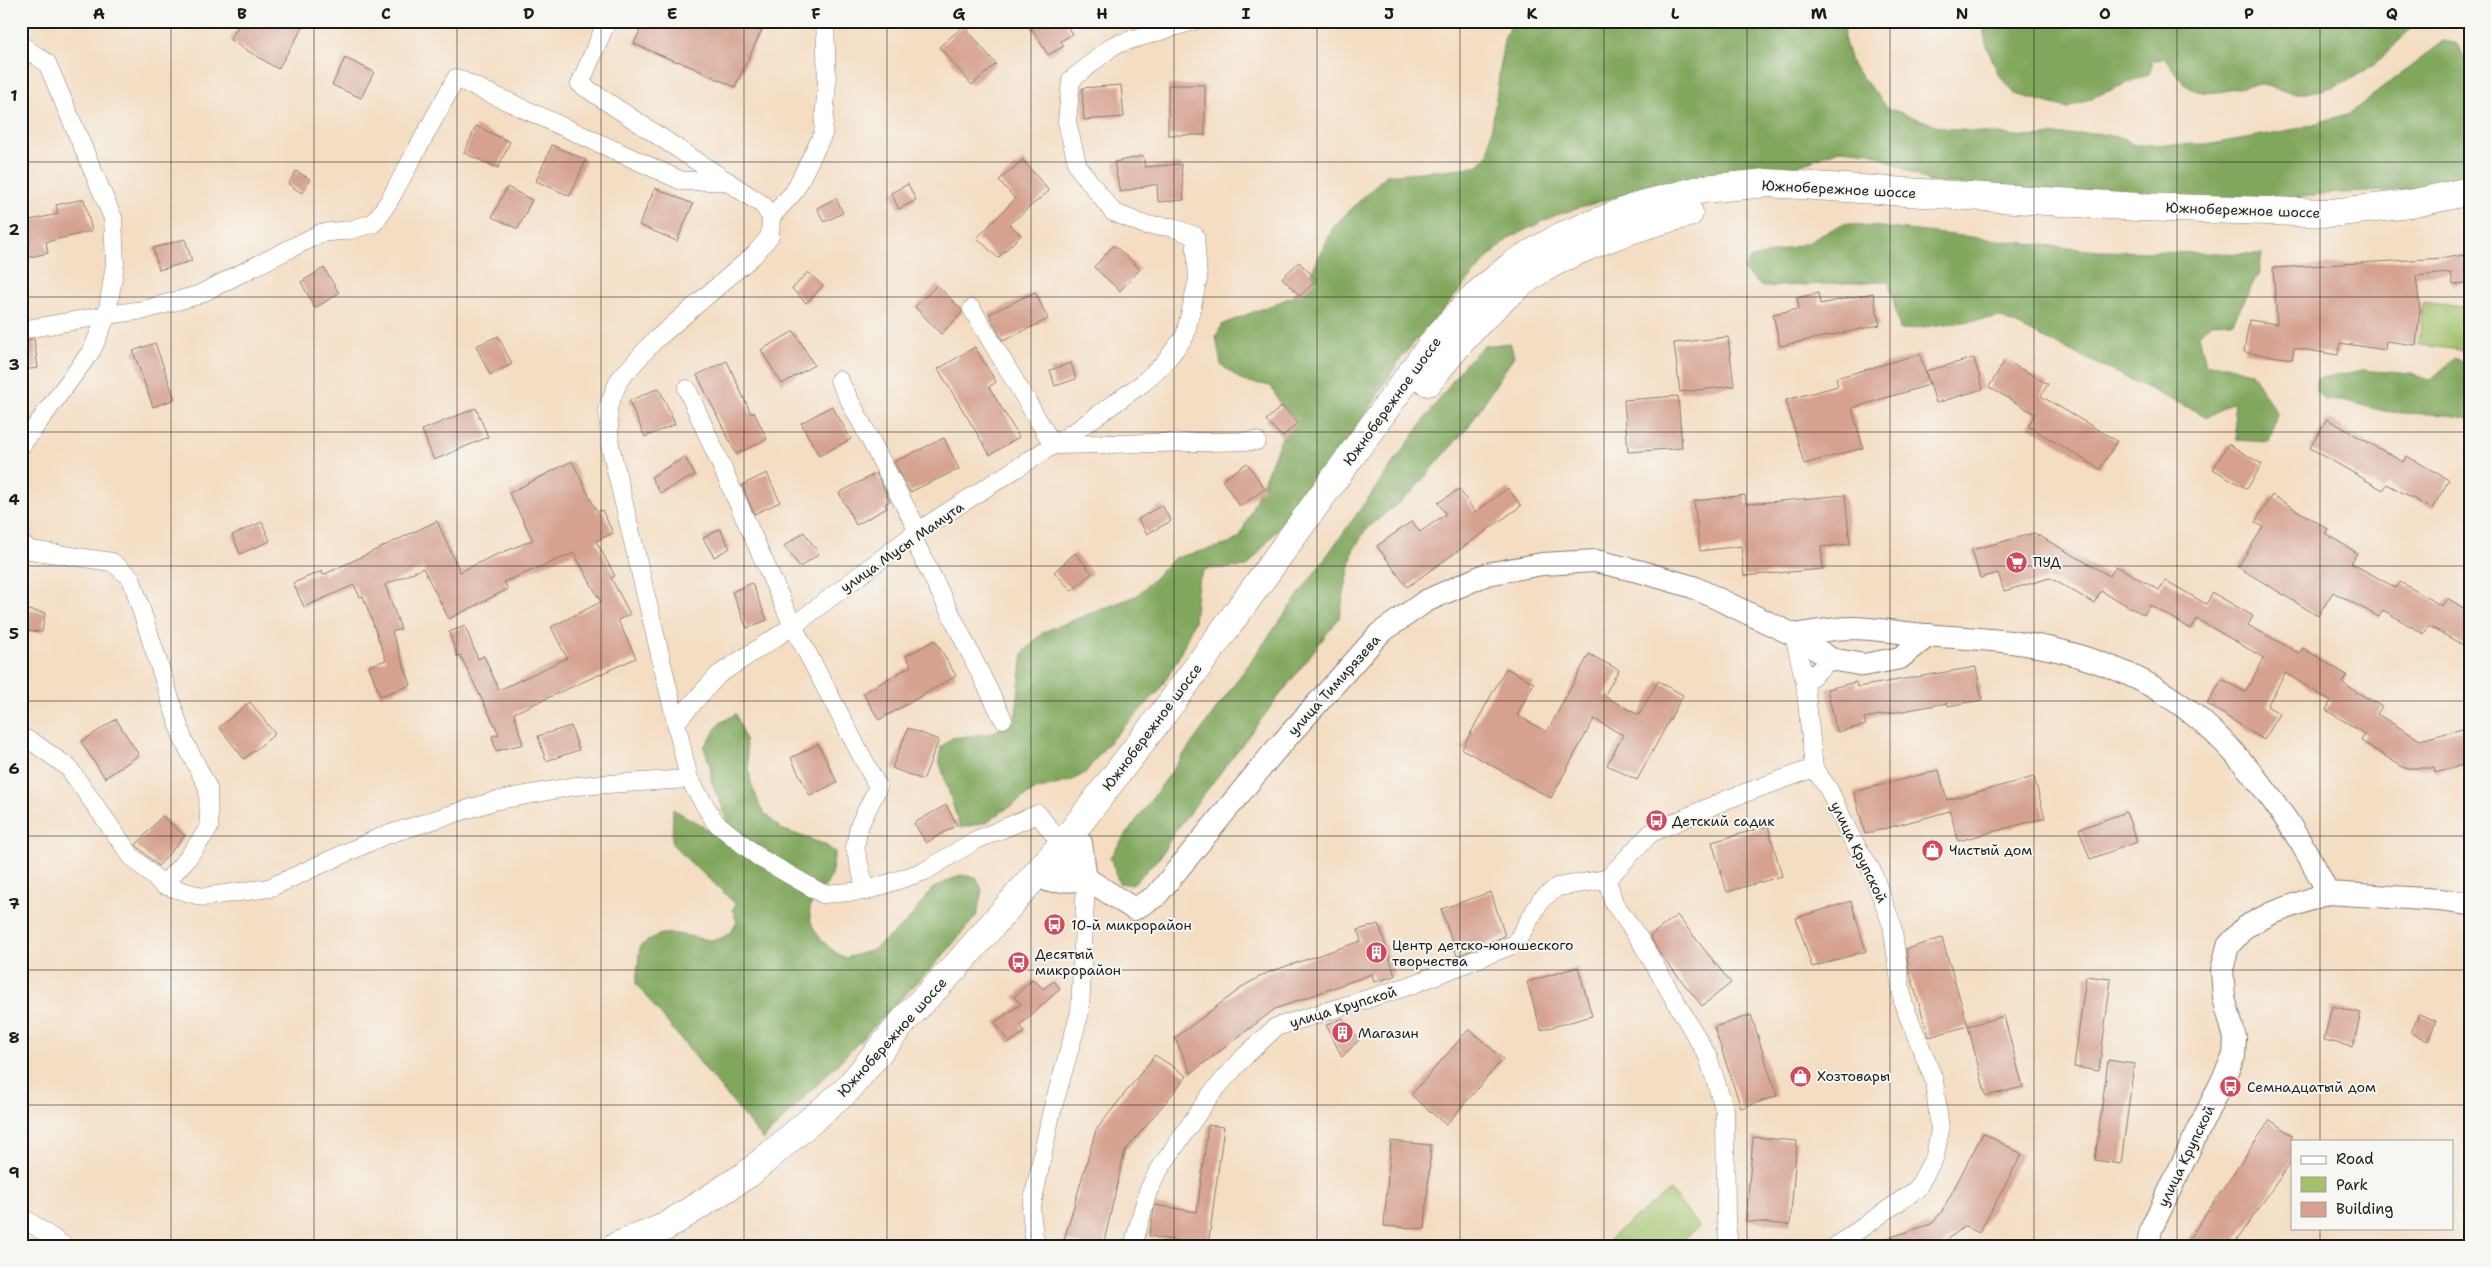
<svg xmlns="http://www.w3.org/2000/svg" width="2491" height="1267" viewBox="0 0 2491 1267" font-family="'Shantell Sans',sans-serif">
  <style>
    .green { fill: #a2c169; stroke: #5f6e42 }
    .forest { fill: #81a75d; stroke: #4e623c }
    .building { fill: #d6a190 }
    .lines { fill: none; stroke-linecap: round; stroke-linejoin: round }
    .minor-casing { stroke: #887c6f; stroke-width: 19 }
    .tertiary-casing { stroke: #887c6f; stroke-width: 24 }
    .trunk-casing { stroke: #887c6f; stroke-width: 29 }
    .minor { stroke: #fff; stroke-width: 18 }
    .tertiary { stroke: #fff; stroke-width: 22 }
    .trunk { stroke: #fff; stroke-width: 28 }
    .grid { fill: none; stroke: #1c1c1c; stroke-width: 1; stroke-opacity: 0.55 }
    .labels { text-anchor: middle; stroke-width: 4; stroke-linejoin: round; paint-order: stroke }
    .street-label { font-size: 14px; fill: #1c1c1c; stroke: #f6f6f2 }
    .poi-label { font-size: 14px; fill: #1c1c1c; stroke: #f6f6f2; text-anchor: start }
    .neatline { fill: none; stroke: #1c1c1c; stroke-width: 2 }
    .grid-label { font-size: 16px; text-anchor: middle; font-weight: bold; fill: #1c1c1c }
  </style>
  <rect width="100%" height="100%" fill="#f6f6f2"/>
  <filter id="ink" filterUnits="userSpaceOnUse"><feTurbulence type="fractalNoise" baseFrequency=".02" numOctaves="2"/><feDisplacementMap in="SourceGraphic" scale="10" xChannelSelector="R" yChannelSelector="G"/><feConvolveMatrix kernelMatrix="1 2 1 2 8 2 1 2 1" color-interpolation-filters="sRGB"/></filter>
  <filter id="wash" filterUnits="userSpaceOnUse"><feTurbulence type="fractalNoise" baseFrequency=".0096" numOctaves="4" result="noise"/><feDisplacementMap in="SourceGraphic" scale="20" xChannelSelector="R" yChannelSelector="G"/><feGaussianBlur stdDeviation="1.12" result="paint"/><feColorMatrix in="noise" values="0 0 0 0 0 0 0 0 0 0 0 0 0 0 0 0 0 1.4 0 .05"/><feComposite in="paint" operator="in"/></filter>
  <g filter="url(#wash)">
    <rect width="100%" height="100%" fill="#f4ddc2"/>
    <g class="green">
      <polygon points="2423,302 2470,308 2470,351 2419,345"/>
      <polygon points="1670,1190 1699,1227 1675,1246 1612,1246 1608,1240"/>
    </g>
    <g class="forest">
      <polygon points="1512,21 1843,21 1844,38 1852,65 1888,108 1944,128 2026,137 2095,133 2123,138 2134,145 2212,144 2296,129 2350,113 2444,41 2457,44 2470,66 2470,179 2412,190 2321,194 2249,206 1929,182 1871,152 1842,149 1790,168 1611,198 1554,216 1509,238 1488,258 1401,358 1355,432 1247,567 1205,569 1198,582 1194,621 1179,657 1158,692 1110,741 1085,773 1073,780 1033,791 987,822 960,828 939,760 941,747 952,738 992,733 1015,721 1023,653 1043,632 1136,596 1174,558 1229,544 1240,537 1282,437 1284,411 1271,386 1243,381 1221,365 1216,336 1223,324 1292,297 1310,275 1334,226 1386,175 1464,168 1478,165 1488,156 1504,40"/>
      <path d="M 1984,21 L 2416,21 C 2387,58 2350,90 2301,93 C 2287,94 2273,86 2260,85 C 2234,85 2204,104 2183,82 C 2176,75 2171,65 2165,58 L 2153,61 L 2149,74 L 2068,108 L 2015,94 L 1998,73 L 1987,47 L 1984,34 Z"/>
      <polygon points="1844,223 2098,251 2262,254 2259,272 2233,322 2211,323 2199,335 2206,365 2226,365 2252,373 2277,414 2269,442 2237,440 2233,402 2208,417 2000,317 1900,330 1889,281 1762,287 1743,270 1750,259 1807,243"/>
      <polygon points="1510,343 1514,356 1469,426 1411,493 1366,529 1353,551 1339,618 1174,833 1160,857 1132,885 1119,883 1110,857 1464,365 1483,346"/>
      <path d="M 2455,358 L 2470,366 L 2470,419 C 2439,411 2413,416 2385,411 C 2361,407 2349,398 2324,400 L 2316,392 L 2316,379 L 2363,370 L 2411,374 L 2430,380 Z"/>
      <path d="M 736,714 L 745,740 L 751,783 L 761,809 L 781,829 L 824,844 L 835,852 C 833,860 833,870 830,878 C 827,886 818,893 813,900 C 800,923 827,949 845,958 L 873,950 L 907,922 L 932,889 L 960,875 L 976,877 L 982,890 L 977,915 L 940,959 L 763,1140 L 636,984 L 640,946 C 647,942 657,934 664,934 C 693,930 719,956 737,922 L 732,909 L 736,905 C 716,883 692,866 672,844 L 673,809 L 733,844 L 721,804 L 711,780 L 711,769 L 704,747 L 720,723 Z"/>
    </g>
    <g id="blocks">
      <g class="building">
        <polygon points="241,21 294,21 303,27 278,69 230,40"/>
        <polygon points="644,21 766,21 735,87 678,61 677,62 634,44"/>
        <polygon points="1040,21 1064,21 1072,34 1061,41 1064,46 1048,55 1031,27"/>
        <polygon points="964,26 996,64 972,85 939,47"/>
        <polygon points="345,58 374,72 361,98 332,85"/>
        <polygon points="1121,85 1124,117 1084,120 1082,88"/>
        <rect x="1168" y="85" width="37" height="50"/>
        <polygon points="476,126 510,142 498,168 464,153"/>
        <polygon points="552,145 586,160 570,196 536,181"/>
        <polygon points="1143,156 1145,167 1181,164 1184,200 1158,202 1157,184 1120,192 1114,162"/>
        <polygon points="1023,160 1049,191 1009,224 1021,235 998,258 977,238 1015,199 999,180"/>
        <polygon points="296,171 310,179 302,193 288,184"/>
        <polygon points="908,184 916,200 899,209 891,193"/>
        <polygon points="507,187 532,200 518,229 492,217"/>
        <polygon points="655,188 693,204 677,241 639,225"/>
        <polygon points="836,198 843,213 824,222 817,208"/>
        <polygon points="84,199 92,231 46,242 48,253 21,259 21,222 58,214 56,205"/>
        <polygon points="185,239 192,261 159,270 153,248"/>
        <polygon points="1114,245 1140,269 1120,291 1094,267"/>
        <polygon points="2470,254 2470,282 2453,285 2451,273 2416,276 2420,310 2416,345 2386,341 2385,350 2340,343 2338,355 2294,348 2292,359 2244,352 2249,320 2277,324 2273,268 2445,258"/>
        <polygon points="1299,262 1317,280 1300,296 1282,278"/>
        <polygon points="324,268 339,293 315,308 301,282"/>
        <polygon points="808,272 823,286 806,303 792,289"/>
        <polygon points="937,285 961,309 962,313 941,334 915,307"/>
        <polygon points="1035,292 1048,319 1003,341 989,314"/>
        <polygon points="1818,293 1820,304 1873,293 1880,325 1780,346 1773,314 1799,309 1797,298"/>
        <polygon points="794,331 814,365 782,384 761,350"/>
        <polygon points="498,336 512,364 490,375 476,346"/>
        <polygon points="1728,337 1734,386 1680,392 1674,343"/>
        <polygon points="34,339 38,368 21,370 21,340"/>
        <polygon points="155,343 175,399 153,407 133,351"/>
        <polygon points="975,347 996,382 989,387 1019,437 990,455 938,369"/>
        <polygon points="1920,354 1929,385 1852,408 1863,448 1804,464 1786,400 1838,386 1836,378"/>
        <polygon points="1974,358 1983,389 1936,403 1926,371"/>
        <polygon points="2005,360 2048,384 2041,396 2117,441 2100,469 2028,426 2035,414 1989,387"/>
        <polygon points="727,361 751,414 754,412 767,439 736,454 697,375"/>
        <polygon points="1071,363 1076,379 1055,386 1050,370"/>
        <polygon points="659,388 675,424 645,437 629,401"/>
        <polygon points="1678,396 1682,448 1628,452 1624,400"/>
        <polygon points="832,406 851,439 819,456 801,423"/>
        <polygon points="1282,406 1298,423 1282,437 1266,420"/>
        <polygon points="476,408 488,437 434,460 422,430"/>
        <polygon points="2327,419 2403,462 2407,456 2449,480 2432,509 2387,484 2383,490 2310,448"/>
        <polygon points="944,438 959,469 910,492 894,462"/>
        <polygon points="2228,444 2262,464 2247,489 2213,469"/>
        <polygon points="685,457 695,475 660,493 651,477"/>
        <polygon points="572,461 597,512 602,510 613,533 596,541 615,576 611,578 630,614 618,620 636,658 514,713 523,744 496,751 492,736 499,734 460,655 457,656 449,632 465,626 478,659 484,656 499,690 567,658 551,627 601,602 574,553 504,582 508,589 449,619 423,568 385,585 401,629 392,632 411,685 380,696 369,666 386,660 363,596 360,597 354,585 304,607 293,583 322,571 323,575 437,521 460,572 491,557 533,540 509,493"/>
        <polygon points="1247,463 1265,489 1240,506 1222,480"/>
        <polygon points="767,473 780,502 754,514 742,485"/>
        <polygon points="876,473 890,501 885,504 887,508 856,525 839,493"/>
        <polygon points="1508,488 1521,506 1407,587 1377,546 1412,521 1420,532 1446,514 1438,503 1459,489 1475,512"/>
        <polygon points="1745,495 1746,504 1845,495 1850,544 1821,547 1823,569 1744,576 1741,546 1700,551 1694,501"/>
        <polygon points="2272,495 2328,529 2325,533 2357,553 2351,563 2396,588 2400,582 2442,606 2447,598 2470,612 2470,649 2429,626 2424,634 2383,610 2379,617 2333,592 2318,616 2238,567 2263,527 2255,522"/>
        <polygon points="1162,505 1171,521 1147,534 1138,519"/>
        <polygon points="262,522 270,541 240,554 232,535"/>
        <polygon points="720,529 730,548 714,557 703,538"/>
        <polygon points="804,532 819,554 800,567 784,546"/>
        <polygon points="2034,533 2110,576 2116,566 2159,590 2165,580 2206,604 2213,593 2253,616 2248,625 2299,653 2303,648 2347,675 2342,683 2382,707 2377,714 2420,740 2470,727 2470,763 2435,773 2434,768 2404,768 2361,741 2365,734 2326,710 2331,701 2285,673 2267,706 2280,714 2264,740 2207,704 2222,679 2245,692 2264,658 2197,619 2191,629 2150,605 2144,615 2101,591 2094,603 2050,578 2004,591 1998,573 1980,578 1972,550"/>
        <polygon points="1075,553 1092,573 1072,591 1054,572"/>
        <polygon points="752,583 767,620 747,628 732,592"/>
        <polygon points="21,609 45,613 42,632 21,630"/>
        <polygon points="935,640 956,676 879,720 863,693 911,666 906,656"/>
        <polygon points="1589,654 1619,670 1604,696 1639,715 1658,681 1683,695 1637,780 1607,765 1623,735 1594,719 1551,798 1462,749 1506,668 1534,683 1517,715 1547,732"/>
        <polygon points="1976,667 1982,700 1948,706 1947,703 1864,718 1866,725 1837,732 1827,689 1856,682 1857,687"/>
        <polygon points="250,702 275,734 244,759 219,727"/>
        <polygon points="116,719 139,755 105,778 81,742"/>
        <polygon points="571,726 579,750 546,761 538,736"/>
        <polygon points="908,728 939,740 923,780 892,768"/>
        <polygon points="818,744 837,782 810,796 791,758"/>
        <polygon points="1939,770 1947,800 2034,777 2045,818 1958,841 1950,811 1865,834 1854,792"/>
        <polygon points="946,805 957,825 926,843 914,823"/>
        <polygon points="2126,812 2137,842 2090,859 2079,829"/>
        <polygon points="162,816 185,836 158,866 136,845"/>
        <polygon points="1768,826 1782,876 1727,892 1712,842"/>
        <polygon points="1491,892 1505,936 1457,956 1441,909"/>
        <polygon points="1851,901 1866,951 1812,967 1796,918"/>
        <polygon points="1677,915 1731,983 1702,1006 1661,955 1650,936"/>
        <polygon points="1379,924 1395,976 1374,982 1372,974 1275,1009 1191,1073 1175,1038 1245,985 1269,972 1361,941 1358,930"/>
        <polygon points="1942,938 1968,1026 1929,1037 1909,970 1906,949"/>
        <polygon points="1578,967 1592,1016 1541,1030 1527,982"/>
        <polygon points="2086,976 2111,979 2099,1071 2074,1067"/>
        <polygon points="1033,979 1043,989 1054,981 1060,989 1020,1025 1025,1032 1009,1043 995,1022 1021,1004 1014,997"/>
        <polygon points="2332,1006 2361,1013 2353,1047 2324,1040"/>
        <polygon points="2419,1014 2436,1021 2428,1041 2411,1033"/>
        <polygon points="1751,1015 1777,1096 1741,1108 1714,1027"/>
        <polygon points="2004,1016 2023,1087 1986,1096 1968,1026"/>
        <polygon points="1343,1018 1359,1040 1342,1057 1326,1025"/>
        <polygon points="1469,1029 1503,1059 1446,1125 1411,1095"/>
        <polygon points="1155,1055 1187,1076 1125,1151 1103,1246 1087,1246 1064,1240 1096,1130"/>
        <polygon points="2108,1060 2134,1064 2121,1164 2095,1160"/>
        <polygon points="2270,1120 2292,1135 2292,1160 2233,1246 2184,1246"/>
        <polygon points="1208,1125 1224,1127 1208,1246 1178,1246 1179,1241 1149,1236 1155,1205 1197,1212"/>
        <polygon points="1983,1133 2022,1154 1979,1233 1965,1226 1939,1246 1875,1246 1875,1242 1931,1224 1941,1213"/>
        <polygon points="1753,1137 1797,1141 1790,1225 1746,1221"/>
        <polygon points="1391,1141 1431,1145 1425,1229 1384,1226"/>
      </g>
    </g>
  </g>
  <g filter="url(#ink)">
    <use href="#blocks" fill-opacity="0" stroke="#887c6f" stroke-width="1"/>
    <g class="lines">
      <defs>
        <g id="minor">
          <polyline points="607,21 580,84 763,205 771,217 770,236 754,255 653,342 619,380 608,407 610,445 676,722"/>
          <polyline points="21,45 47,63 113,218 115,264 107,315 92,350 21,446"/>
          <polyline points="771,217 794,192 823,134 827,82 825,21"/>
          <polyline points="972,309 1053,445 1257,441"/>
          <polyline points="21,330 107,315 144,310 198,295 321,233 350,230 374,223 389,201 456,78 682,181 728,181"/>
          <polyline points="839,380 918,531"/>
          <polyline points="687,389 793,626 878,787 859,826 855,848 866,891"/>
          <polyline points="912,536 1003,719"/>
          <polyline points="21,543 30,550 112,562 131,578 183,739 208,788 209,828 187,859 163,885"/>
          <polyline points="1794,635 1805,683 1814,768 1829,790 1851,837 1872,871 1892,925 1903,1003 1934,1080 1940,1130 1935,1156 1917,1189 1836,1246"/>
          <polyline points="1805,683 1831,659"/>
          <polyline points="21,737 34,743 68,767 131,856 163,885 203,897 269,888 383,836 494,801 575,786 689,779"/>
          <polyline points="1062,845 1038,814 976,840 925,871 866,891 823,894 760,858 715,822 689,779 676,722 718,675 793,626 918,531 1077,430 1143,383 1165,362 1185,336 1198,279 1195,236 1172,227 1145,225 1113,212 1078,167 1067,122 1071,80 1114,45 1194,21"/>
          <polyline points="21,1216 64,1246"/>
          <polyline points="1038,1246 1034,1237 1031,1210 1051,1114 1080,1012 1086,880"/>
          <polyline points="1133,1246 1148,1191 1159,1170 1211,1094 1246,1055 1276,1027 1409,986 1515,944 1541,900 1557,887 1607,879"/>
          <polyline points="1729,1246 1726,1220 1725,1111 1708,1057 1640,940 1614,903 1607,879 1651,833 1728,799 1814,768"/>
        </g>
        <g id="tertiary">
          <path d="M 1794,635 C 1813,632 1834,628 1854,628 C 1882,629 1909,634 1937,636 C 1985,639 2036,642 2082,657 C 2112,666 2142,679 2168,696 C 2235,739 2294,822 2328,893"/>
          <polyline points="1081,843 1086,880"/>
          <polyline points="1051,858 1064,864 1134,909 1156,896 1273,753 1380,633 1426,601 1487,574 1542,564 1596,561 1642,572 1693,587 1794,635 1831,659 1864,665 1900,658 1929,635"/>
          <polyline points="1049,881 1086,880"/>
          <polyline points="2148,1246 2151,1229 2234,1056 2235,1038 2224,998 2222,970 2228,946 2245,927 2272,913 2328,893 2440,900 2470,904"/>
        </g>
        <g id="trunk">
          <path d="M 1428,382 C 1456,345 1487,309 1524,281 C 1565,250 1640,225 1689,213"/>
          <polyline points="617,1246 665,1227 748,1174 847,1090 908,1016 958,964 1062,845 1172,702 1436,339 1474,297 1515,263 1562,236 1641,205 1703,189 1767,183 2139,207 2331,213 2410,204 2470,191"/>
        </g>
      </defs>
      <use href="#minor" class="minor-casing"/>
      <use href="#tertiary" class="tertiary-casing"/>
      <use href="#trunk" class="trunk-casing"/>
      <use href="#minor" class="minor"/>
      <use href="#tertiary" class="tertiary"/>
      <use href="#trunk" class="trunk"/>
    </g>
  </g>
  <path class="grid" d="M 171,21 L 171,1246M 314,21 L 314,1246M 457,21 L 457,1246M 601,21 L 601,1246M 744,21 L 744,1246M 887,21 L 887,1246M 1031,21 L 1031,1246M 1174,21 L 1174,1246M 1317,21 L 1317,1246M 1460,21 L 1460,1246M 1604,21 L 1604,1246M 1747,21 L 1747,1246M 1890,21 L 1890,1246M 2034,21 L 2034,1246M 2177,21 L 2177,1246M 2320,21 L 2320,1141M 21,162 L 2470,162M 21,297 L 2470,297M 21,432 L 2470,432M 21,566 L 2470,566M 21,701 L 2470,701M 21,836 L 2470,836M 21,970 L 2470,970M 21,1105 L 2470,1105M 2320,1228 L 2320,1246"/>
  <defs>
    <symbol id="supermarket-disc" viewBox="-11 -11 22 22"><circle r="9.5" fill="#d1495b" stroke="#f6f6f2"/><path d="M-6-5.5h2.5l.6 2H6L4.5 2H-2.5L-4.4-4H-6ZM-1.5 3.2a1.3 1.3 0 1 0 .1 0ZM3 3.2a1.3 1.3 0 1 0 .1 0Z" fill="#fff"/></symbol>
    <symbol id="bus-disc" viewBox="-11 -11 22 22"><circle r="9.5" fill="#d1495b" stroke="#f6f6f2"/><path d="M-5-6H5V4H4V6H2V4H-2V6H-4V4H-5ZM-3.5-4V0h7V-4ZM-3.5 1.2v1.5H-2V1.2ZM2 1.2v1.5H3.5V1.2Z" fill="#fff"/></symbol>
    <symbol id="shop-disc" viewBox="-11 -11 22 22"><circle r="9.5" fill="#d1495b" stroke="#f6f6f2"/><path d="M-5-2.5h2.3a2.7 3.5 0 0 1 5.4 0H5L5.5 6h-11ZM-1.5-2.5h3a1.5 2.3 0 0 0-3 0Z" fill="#fff"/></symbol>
    <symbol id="building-disc" viewBox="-11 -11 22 22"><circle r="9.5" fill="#d1495b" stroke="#f6f6f2"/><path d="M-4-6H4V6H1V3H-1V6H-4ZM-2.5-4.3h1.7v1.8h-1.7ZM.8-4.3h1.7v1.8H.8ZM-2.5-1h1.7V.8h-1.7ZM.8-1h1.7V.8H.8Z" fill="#fff"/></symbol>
  </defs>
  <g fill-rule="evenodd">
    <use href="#supermarket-disc" x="2004" y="550" width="25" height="25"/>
    <use href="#bus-disc" x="1644" y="808" width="25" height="25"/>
    <use href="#shop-disc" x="1920" y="838" width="25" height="25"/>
    <use href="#bus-disc" x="1042" y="912" width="25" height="25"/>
    <use href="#building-disc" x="1364" y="940" width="25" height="25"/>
    <use href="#bus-disc" x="1006" y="950" width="25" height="25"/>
    <use href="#building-disc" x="1330" y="1020" width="25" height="25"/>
    <use href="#shop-disc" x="1788" y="1064" width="25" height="25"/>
    <use href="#bus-disc" x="2218" y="1074" width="25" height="25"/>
  </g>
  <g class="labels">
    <g class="street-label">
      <text transform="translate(1839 189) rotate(3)" y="5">Южнобережное шоссе</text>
      <text transform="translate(2243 210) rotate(2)" y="5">Южнобережное шоссе</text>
      <text transform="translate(1392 401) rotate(-54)" y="5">Южнобережное шоссе</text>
      <text transform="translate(902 547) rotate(-35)" y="5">улица Мусы Мамута</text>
      <text transform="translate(1334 685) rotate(-48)" y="5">улица Тимирязева</text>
      <text transform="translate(1152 727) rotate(-53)" y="5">Южнобережное шоссе</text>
      <text transform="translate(1859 852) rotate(64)" y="5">улица Крупской</text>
      <text transform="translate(1343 1007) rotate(-17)" y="5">улица Крупской</text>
      <text transform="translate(892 1037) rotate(-48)" y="5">Южнобережное шоссе</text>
      <text transform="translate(2186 1156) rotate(-64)" y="5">улица Крупской</text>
    </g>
    <g class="poi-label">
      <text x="2033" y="567">ПУД</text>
      <text x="1672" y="826">Детский садик</text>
      <text x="1949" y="855">Чистый дом</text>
      <text x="1071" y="930">10-й микрорайон</text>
      <text x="1392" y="950">Центр детско-юношеского<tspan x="1392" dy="16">творчества</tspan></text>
      <text x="1035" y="959">Десятый<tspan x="1035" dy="16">микрорайон</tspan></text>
      <text x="1358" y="1038">Магазин</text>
      <text x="1817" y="1081">Хозтовары</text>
      <text x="2247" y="1092">Семнадцатый дом</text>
    </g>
  </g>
  <rect width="2491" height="1267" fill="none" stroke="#f6f6f2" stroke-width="55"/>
  <rect x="2291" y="1140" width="162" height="90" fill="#f6f6f2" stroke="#9f9f9c"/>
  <rect x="2301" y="1156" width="25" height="8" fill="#ffffff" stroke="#9f9f9c"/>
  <text x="2336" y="1164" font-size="15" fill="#1c1c1c">Road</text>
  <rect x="2301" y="1177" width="25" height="15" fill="#a2c169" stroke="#9f9f9c"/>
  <text x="2336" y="1190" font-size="15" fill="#1c1c1c">Park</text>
  <rect x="2301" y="1202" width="25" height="15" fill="#d6a190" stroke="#9f9f9c"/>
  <text x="2336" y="1214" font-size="15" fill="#1c1c1c">Building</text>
  <rect x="28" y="28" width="2436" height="1212" class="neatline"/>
  <g class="grid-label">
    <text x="99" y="19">A</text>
    <text x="242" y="19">B</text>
    <text x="386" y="19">C</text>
    <text x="529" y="19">D</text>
    <text x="672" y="19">E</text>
    <text x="816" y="19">F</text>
    <text x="959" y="19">G</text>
    <text x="1102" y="19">H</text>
    <text x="1246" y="19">I</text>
    <text x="1389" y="19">J</text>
    <text x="1532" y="19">K</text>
    <text x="1675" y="19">L</text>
    <text x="1819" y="19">M</text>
    <text x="1962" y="19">N</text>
    <text x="2105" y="19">O</text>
    <text x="2249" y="19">P</text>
    <text x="2392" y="19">Q</text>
    <text x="14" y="101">1</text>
    <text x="14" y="235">2</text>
    <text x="14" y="370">3</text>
    <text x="14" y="505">4</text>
    <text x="14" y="639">5</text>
    <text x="14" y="774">6</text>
    <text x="14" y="909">7</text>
    <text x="14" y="1043">8</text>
    <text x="14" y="1178">9</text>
  </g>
</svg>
